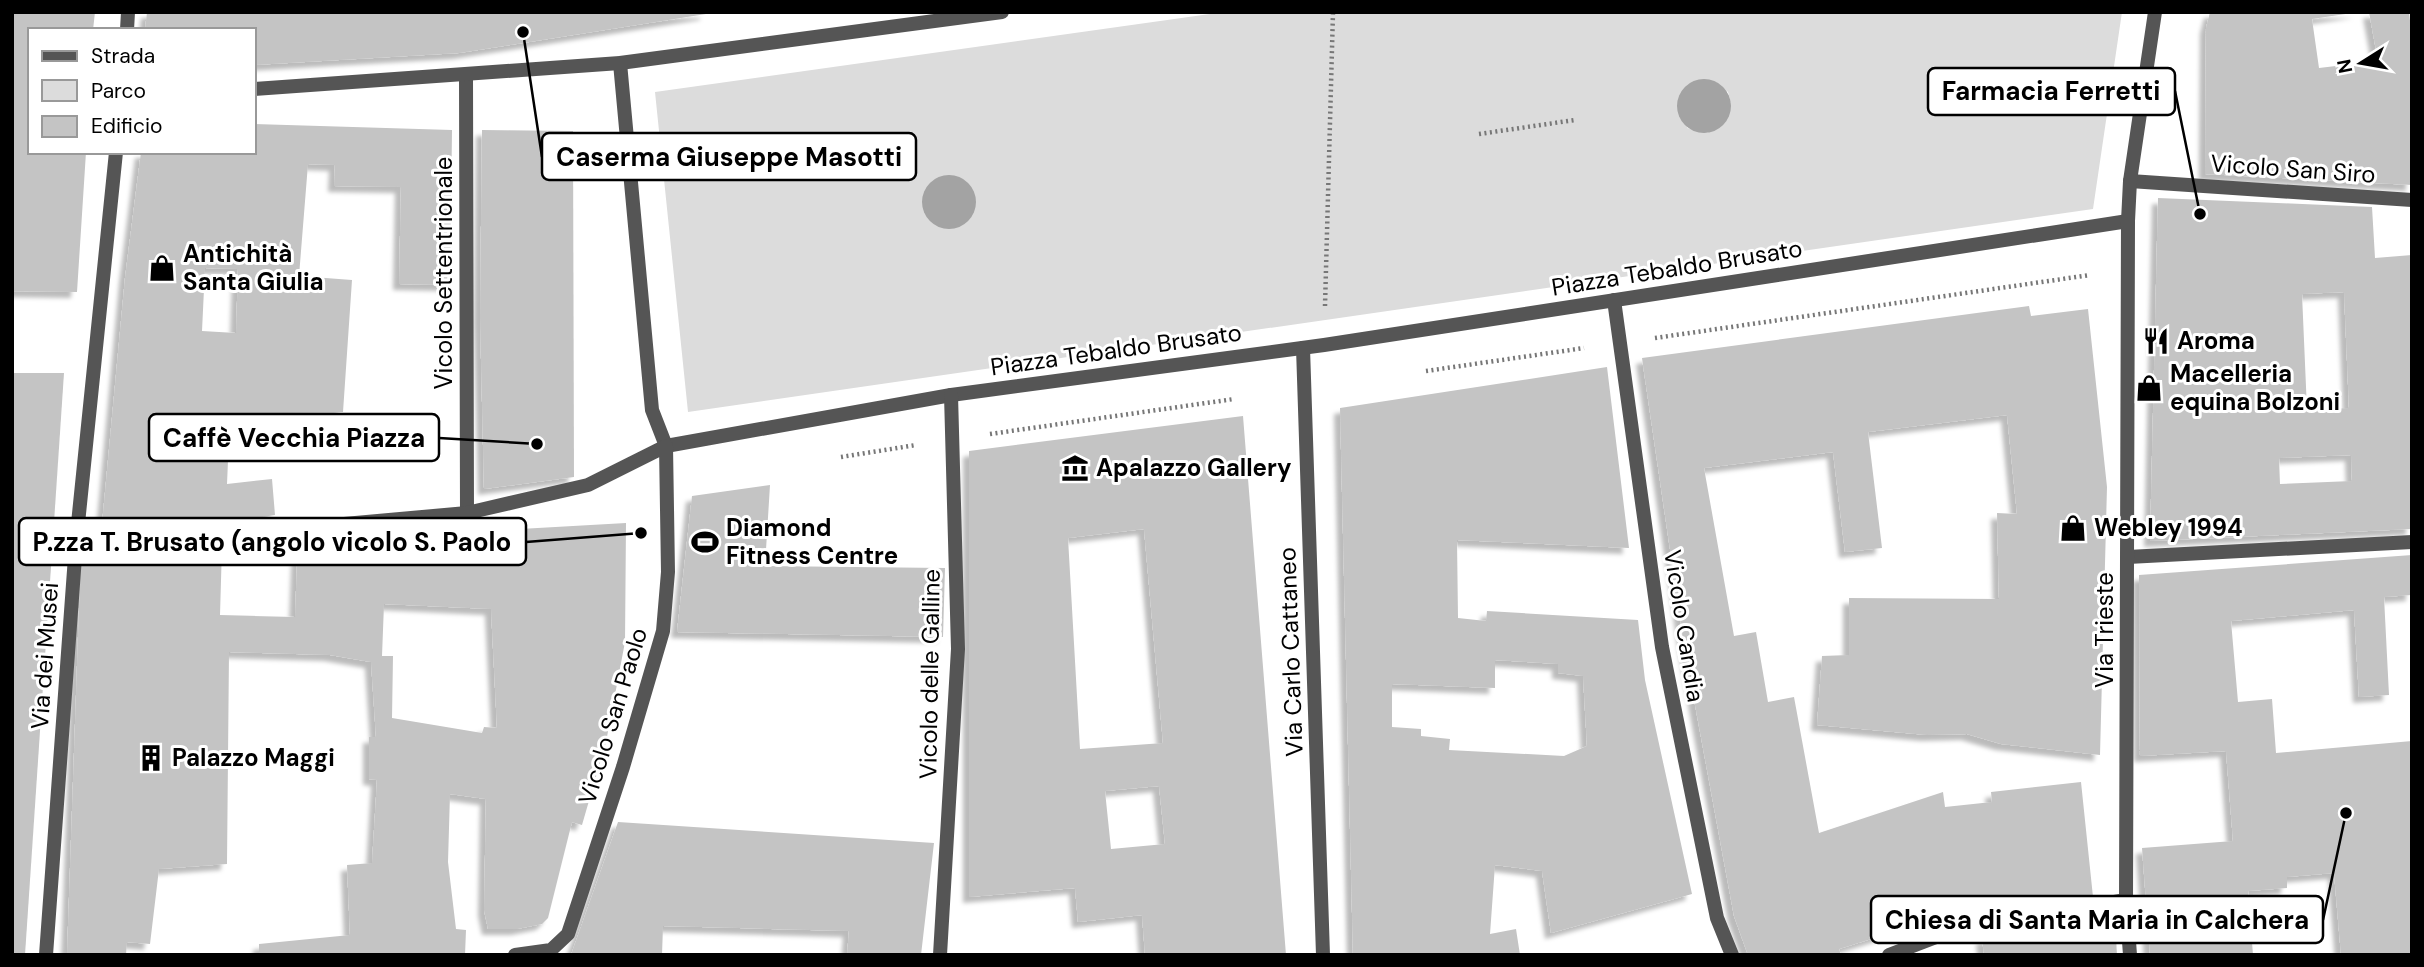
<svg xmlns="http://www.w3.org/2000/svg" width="2424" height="967" viewBox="0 0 2424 967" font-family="'DM Sans',sans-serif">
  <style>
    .green { fill: #dcdcdc; fill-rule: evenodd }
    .water { fill: #a3a3a3 }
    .building { fill: #c4c4c4; fill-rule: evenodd; filter: url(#shadow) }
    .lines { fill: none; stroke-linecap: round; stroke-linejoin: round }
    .path { stroke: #777; stroke-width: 4.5; stroke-dasharray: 2 3.5; stroke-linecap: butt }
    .street { stroke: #555; stroke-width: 14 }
    .labels { text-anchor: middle; stroke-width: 6; stroke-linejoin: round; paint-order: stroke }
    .street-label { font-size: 24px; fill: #000; stroke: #fff }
    .poi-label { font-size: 24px; font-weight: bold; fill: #000; stroke: #fff; text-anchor: start }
    .leader { fill: none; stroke: #000; stroke-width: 2.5 }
    .callout-dot { fill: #000; stroke: #fff; stroke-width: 2.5 }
    .callout { fill: #fff; stroke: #000; stroke-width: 2.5 }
    .callout-label { font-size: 26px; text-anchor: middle; font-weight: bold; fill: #000 }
  </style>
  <defs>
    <filter id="shadow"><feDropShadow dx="-6" dy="6" stdDeviation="2" flood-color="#0004"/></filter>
  </defs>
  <rect width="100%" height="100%" fill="#fff"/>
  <path class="green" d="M 1224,12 L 2122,12 L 2093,209 L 688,412 L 655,92 ZM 1716,82 L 1728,92 L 1731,103 L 1708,133 L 1687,128 Z"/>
  <g class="water">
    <circle cx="1704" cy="106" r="27"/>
    <circle cx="949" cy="202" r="27"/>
  </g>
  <g class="building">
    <polygon points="12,12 95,12 93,30 30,30 30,152 86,152 77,292 12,291"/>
    <polygon points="147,12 706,12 706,14 459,53 254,65 254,30 145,30"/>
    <polygon points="2210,12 2359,12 2312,19 2319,68 2378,61 2369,12 2409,12 2412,38 2412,185 2205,174 2206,28"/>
    <path d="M 254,124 L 452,130 L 450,285 L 399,284 L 401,187 L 334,186 L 335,165 L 308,164 L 299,276 L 352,280 L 343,412 L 230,414 L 227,484 L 272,479 L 275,515 L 165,533 L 101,535 L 125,278 L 141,152 L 254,152 ZM 205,268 L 238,269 L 236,333 L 202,331 Z"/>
    <polygon points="482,130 573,131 574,477 484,489 480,317"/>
    <path d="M 2158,198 L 2372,207 L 2375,258 L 2412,255 L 2412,529 L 2150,541 ZM 2344,292 L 2349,408 L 2307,410 L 2302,294 ZM 2351,455 L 2352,481 L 2280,484 L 2279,458 Z"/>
    <polygon points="2029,306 2031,316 2088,309 2107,487 2100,755 2001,744 1967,734 1927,735 1817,725 1822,656 1849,655 1849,598 1999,599 1997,513 2017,514 2007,415 1868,432 1882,548 1845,552 1833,452 1704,468 1734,636 1756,632 1768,702 1794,697 1819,833 1943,792 1945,807 1992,802 1991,792 2081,782 2093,897 1957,912 1839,949 1841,955 1748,955 1734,916 1684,645 1642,358"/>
    <path d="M 1607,367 L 1629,548 L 1457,540 L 1458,618 L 1486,621 L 1487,611 L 1638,620 L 1645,680 L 1692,894 L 1551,933 L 1542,871 L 1495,865 L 1490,934 L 1516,929 L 1520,955 L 1353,955 L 1340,408 ZM 1495,660 L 1558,664 L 1558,673 L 1583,676 L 1587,746 L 1564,756 L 1449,750 L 1450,739 L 1421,736 L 1421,729 L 1392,727 L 1392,684 L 1495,688 Z"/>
    <polygon points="12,373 64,373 25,955 12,955"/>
    <path d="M 1243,416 L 1286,955 L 1145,955 L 1142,915 L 1078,922 L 1075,888 L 969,897 L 969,451 ZM 1144,529 L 1163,743 L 1080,749 L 1068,538 ZM 1159,786 L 1165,844 L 1111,849 L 1105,791 Z"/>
    <polygon points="770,485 765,566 945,568 943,637 677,632 692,496"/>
    <path d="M 520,521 L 520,529 L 626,523 L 625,642 L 606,742 L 582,825 L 572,822 L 548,918 L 542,924 L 517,929 L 488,929 L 484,910 L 486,799 L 450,794 L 448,862 L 456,929 L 466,930 L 465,955 L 259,955 L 259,944 L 350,935 L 347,865 L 372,863 L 377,780 L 369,779 L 369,737 L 376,737 L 371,662 L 330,655 L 229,652 L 227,864 L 159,869 L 150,944 L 127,942 L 126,955 L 67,955 L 81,550 L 222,546 L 220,615 L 295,617 L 298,537 L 348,533 L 391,524 ZM 384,604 L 491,609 L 497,728 L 484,727 L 482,733 L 392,718 L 393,656 L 382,656 Z"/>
    <polygon points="2412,555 2412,595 2384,597 2389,695 2359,697 2354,610 2231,621 2238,702 2272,699 2276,753 2412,741 2412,955 2341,955 2334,873 2287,877 2287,888 2248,891 2253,955 2150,955 2142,848 2233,841 2226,751 2140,756 2139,575"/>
    <polygon points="618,822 934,843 921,955 847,955 849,931 663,926 662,955 571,955"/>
    <polygon points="2115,921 2117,955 1984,955 1982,938"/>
  </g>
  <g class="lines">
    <g class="path">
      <polyline points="1479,134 1575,120"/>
      <polyline points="1325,306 1333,12"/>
      <polyline points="1655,338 2090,275"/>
      <polyline points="1426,371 1584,348"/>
      <polyline points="990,434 1234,399"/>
      <polyline points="841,457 916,445"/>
    </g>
    <g class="street">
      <polyline points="127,30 128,12"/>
      <polyline points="620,63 652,410 666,446 951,395 1324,345 2128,221"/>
      <polyline points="466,75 467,513"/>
      <polyline points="254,89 620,63 1002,12"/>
      <polyline points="2130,181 2412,200"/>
      <polyline points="1614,300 1662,647 1717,918 1732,955"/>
      <polyline points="1303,348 1323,955"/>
      <polyline points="76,543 164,540 467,513 588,485 666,446 668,572 663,631 623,767 568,934 551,950 515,955"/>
      <polyline points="2128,557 2412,542"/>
      <polyline points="46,955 76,543 116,152"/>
      <polyline points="940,955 958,649 951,395"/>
      <polyline points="1889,955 1957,929 2126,900"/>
      <polyline points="2130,955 2126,900 2128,221 2130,181 2155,12"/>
    </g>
  </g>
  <defs>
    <symbol id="shop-bare" viewBox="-9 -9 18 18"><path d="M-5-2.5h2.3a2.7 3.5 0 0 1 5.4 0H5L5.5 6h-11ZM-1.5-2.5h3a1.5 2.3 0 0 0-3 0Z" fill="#000" stroke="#fff" stroke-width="2.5" paint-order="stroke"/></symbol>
    <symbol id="restaurant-bare" viewBox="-9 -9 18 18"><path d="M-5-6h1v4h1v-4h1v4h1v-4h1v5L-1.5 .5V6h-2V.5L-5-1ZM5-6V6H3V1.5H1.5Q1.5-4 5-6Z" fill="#000" stroke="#fff" stroke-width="2.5" paint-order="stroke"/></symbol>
    <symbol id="museum-bare" viewBox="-9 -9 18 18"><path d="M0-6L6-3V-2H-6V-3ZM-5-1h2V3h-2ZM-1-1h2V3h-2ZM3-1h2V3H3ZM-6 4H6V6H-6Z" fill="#000" stroke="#fff" stroke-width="2.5" paint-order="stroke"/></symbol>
    <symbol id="stadium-bare" viewBox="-9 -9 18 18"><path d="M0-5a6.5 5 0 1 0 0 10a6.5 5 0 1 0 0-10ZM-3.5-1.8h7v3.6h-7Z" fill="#000" stroke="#fff" stroke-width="2.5" paint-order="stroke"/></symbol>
    <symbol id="building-bare" viewBox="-9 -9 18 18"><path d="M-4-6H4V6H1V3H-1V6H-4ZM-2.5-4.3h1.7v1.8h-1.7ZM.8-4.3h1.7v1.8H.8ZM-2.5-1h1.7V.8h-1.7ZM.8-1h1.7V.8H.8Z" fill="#000" stroke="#fff" stroke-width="2.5" paint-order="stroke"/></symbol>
  </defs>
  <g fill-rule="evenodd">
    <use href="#shop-bare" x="143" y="249" width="38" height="38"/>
    <use href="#restaurant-bare" x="2137" y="322" width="38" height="38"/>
    <use href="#shop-bare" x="2130" y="369" width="38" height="38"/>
    <use href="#museum-bare" x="1056" y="449" width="38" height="38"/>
    <use href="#shop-bare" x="2054" y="509" width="38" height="38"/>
    <use href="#stadium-bare" x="686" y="523" width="38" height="38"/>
    <use href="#building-bare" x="132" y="739" width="38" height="38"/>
  </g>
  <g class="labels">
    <g class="street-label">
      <text transform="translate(2293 169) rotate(4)" y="8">Vicolo San Siro</text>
      <text transform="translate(1677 268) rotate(-9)" y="8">Piazza Tebaldo Brusato</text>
      <text transform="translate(444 273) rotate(-90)" y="8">Vicolo Settentrionale</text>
      <text transform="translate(1116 350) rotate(-8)" y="8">Piazza Tebaldo Brusato</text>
      <text transform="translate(1684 626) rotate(81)" y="8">Vicolo Candia</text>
      <text transform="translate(2105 630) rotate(-90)" y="8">Via Trieste</text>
      <text transform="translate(1291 652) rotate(-92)" y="8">Via Carlo Cattaneo</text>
      <text transform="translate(45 656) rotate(-86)" y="8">Via dei Musei</text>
      <text transform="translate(930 674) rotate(-89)" y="8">Vicolo delle Galline</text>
      <text transform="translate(613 716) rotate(-73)" y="8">Vicolo San Paolo</text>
    </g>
    <g class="poi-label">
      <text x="183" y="262">Antichità<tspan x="183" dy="28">Santa Giulia</tspan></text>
      <text x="2177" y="349">Aroma</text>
      <text x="2170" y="382">Macelleria<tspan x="2170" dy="28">equina Bolzoni</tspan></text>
      <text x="1096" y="476">Apalazzo Gallery</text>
      <text x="726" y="536">Diamond<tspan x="726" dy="28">Fitness Centre</tspan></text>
      <text x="2094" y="536">Webley 1994</text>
      <text x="172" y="766">Palazzo Maggi</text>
    </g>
  </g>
  <path class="leader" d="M2200 214L2175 91M523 32L542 157M537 444L439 438M641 533L526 542M2346 813L2323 920"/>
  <g class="callout-dot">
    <circle cx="2200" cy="214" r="7"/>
    <circle cx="523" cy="32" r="7"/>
    <circle cx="537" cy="444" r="7"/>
    <circle cx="641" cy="533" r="7"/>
    <circle cx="2346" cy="813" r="7"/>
  </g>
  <g class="callout">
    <rect x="1928" y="68" width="247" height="47" rx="7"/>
    <rect x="542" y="133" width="374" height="47" rx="7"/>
    <rect x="149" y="414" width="290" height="47" rx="7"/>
    <rect x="19" y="518" width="507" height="47" rx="7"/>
    <rect x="1871" y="896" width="452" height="47" rx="7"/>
  </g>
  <g class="callout-label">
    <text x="2051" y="100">Farmacia Ferretti</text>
    <text x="729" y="166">Caserma Giuseppe Masotti</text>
    <text x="294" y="447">Caffè Vecchia Piazza</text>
    <text x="272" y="551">P.zza T. Brusato (angolo vicolo S. Paolo</text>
    <text x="2097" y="929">Chiesa di Santa Maria in Calchera</text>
  </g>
  <rect width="2424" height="967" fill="none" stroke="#000000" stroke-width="28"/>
  <rect x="28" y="28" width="228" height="126" fill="#ffffff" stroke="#999999" stroke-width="2"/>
  <rect x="42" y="51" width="35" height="10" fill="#555555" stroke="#999999" stroke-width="2"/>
  <text x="91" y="63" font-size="21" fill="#000000">Strada</text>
  <rect x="42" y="80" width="35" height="21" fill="#dcdcdc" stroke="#999999" stroke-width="2"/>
  <text x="91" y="98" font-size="21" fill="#000000">Parco</text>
  <rect x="42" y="116" width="35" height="21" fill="#c4c4c4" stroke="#999999" stroke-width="2"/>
  <text x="91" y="133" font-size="21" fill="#000000">Edificio</text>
  <g transform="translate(2361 63) rotate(259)" stroke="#ffffff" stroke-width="5" paint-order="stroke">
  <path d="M0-5L12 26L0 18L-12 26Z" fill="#000000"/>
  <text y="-10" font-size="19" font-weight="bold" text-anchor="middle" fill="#000000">N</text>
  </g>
</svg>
